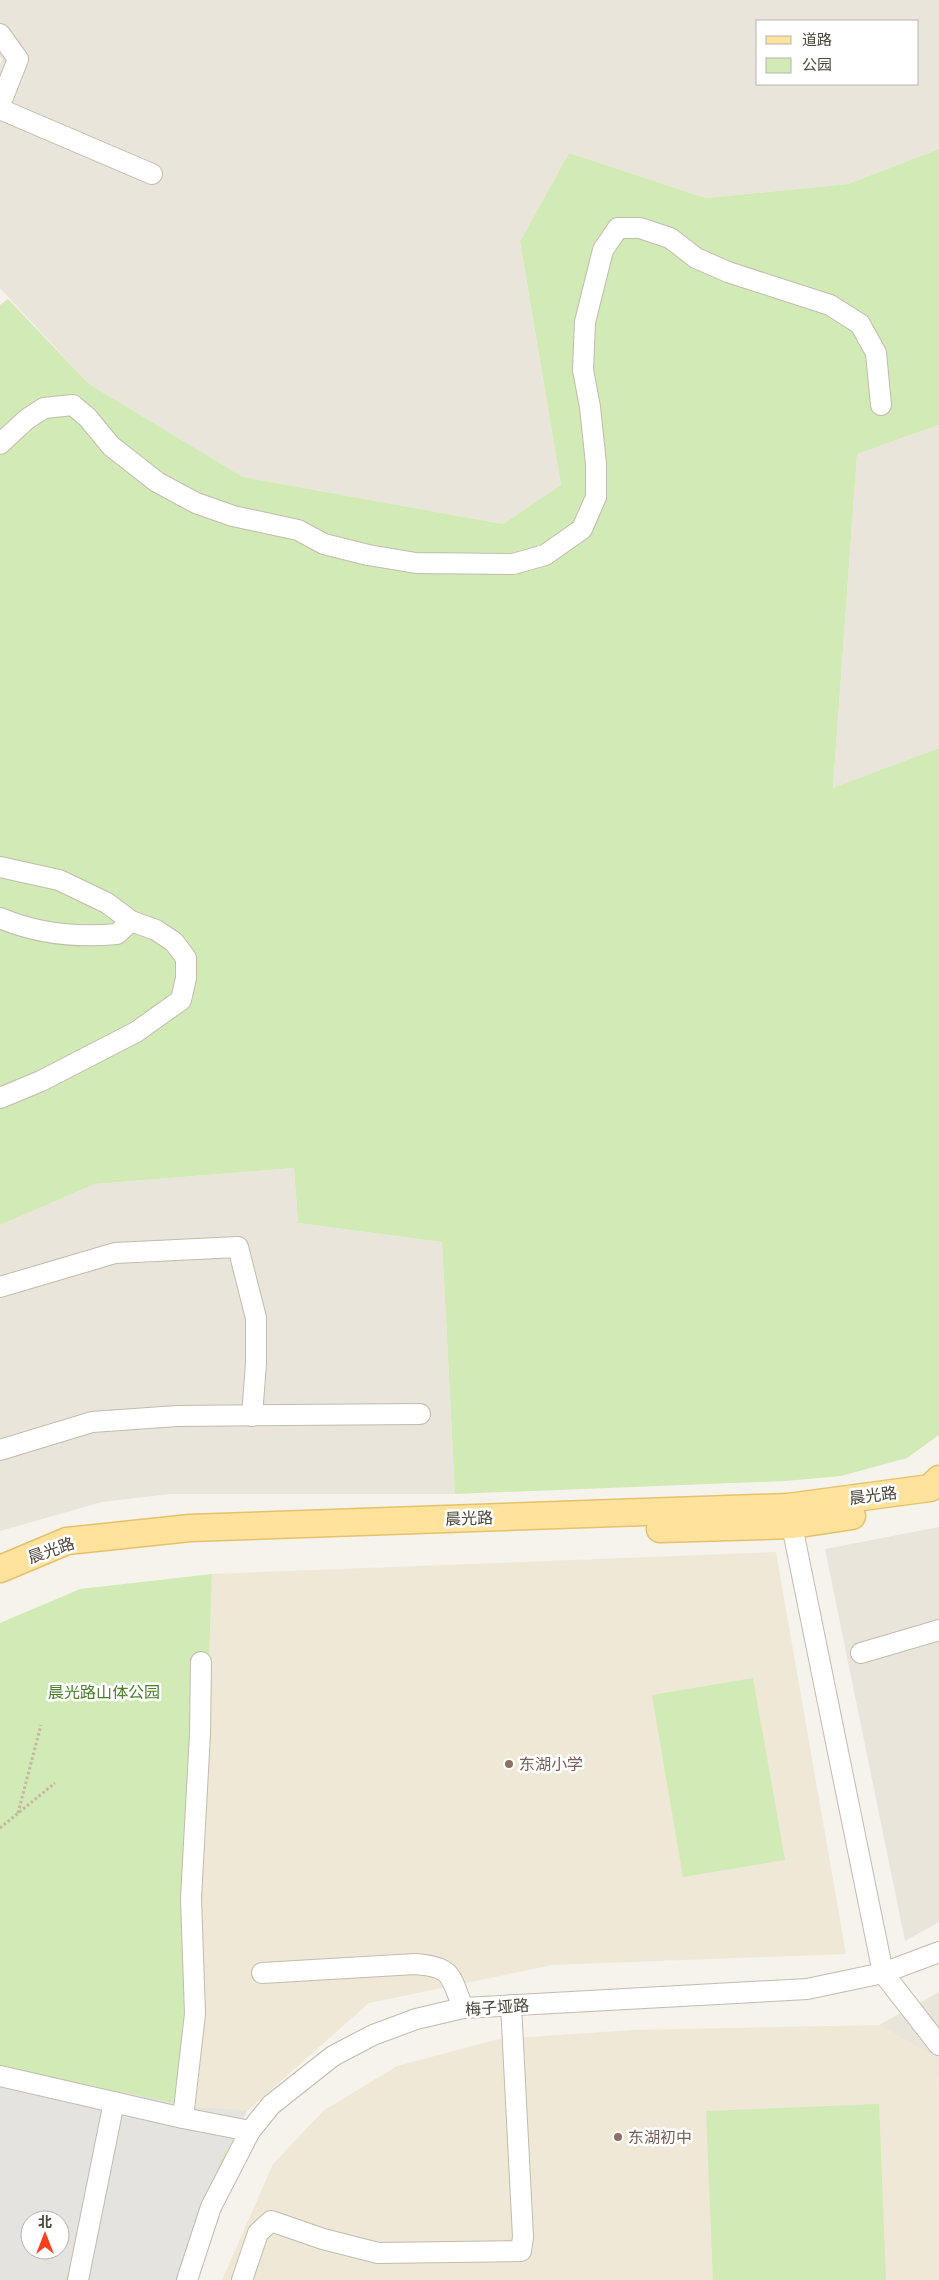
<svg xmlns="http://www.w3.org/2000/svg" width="939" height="2280" viewBox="0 0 939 2280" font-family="Montserrat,'Noto Sans SC',sans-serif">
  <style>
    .residential { fill: #eae5da; fill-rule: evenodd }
    .education { fill: #efe8d6 }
    .green { fill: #d2eab5; fill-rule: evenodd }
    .parking { fill: #e5e3e0; fill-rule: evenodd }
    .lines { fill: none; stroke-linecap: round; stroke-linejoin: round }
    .minor-casing { stroke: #c2bbae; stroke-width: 22 }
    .major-casing { stroke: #e6c16a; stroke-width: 29 }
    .path { stroke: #c4b79f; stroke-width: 3; stroke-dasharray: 2.5 2.5; stroke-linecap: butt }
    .minor { stroke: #fff; stroke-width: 20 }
    .major { stroke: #ffe39c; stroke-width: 26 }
    .education-dot { fill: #8d6e63; stroke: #fff; stroke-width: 2 }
    .labels { text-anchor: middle; stroke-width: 5; stroke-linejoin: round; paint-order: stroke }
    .street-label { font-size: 16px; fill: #4b4439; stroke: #fff }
    .park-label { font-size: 16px; fill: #4a7f2a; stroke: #fff }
    .education-label { font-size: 16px; fill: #785e54; stroke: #fff; text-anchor: start }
  </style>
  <rect width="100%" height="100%" fill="#f6f3ec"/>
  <g class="residential">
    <path d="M 0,0 L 939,0 L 939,149 L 848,184 L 706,198 L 569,153 L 520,243 L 561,485 L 503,524 L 243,477 L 89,384 L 0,288 L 0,64 L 2,60 L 0,57 ZM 758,21 L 918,21 L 918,84 L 758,84 Z"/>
    <polygon points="939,425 939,748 833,789 857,454"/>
    <polygon points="294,1168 298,1223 442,1242 455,1494 170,1494 102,1502 0,1531 0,1225 95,1184"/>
    <polygon points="939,1527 939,1922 905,1941 825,1549"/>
    <polygon points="939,1992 939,2089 937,2059 879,2025"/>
  </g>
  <g class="education">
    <polygon points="776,1552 846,1954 553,1965 369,2003 247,2111 194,2107 212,1574"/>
    <polygon points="879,2025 937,2059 939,2089 939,2280 222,2280 273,2164 323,2111 397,2066 499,2039 632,2030"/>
  </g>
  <g class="green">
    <polygon points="939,149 939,425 857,454 833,788 939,748 939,1435 907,1458 841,1476 785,1481 455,1494 442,1242 298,1223 294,1168 95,1184 0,1225 0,305 8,299 89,384 243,477 503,524 561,485 520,242 569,153 706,198 848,184"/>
    <path d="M 212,1574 L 194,2107 L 247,2111 C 219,2165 193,2221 178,2280 L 0,2280 L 0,1623 L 80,1589 ZM 30,2220 L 60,2220 L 60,2250 L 30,2250 Z"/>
    <polygon points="753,1678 785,1860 683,1877 652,1695"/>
    <polygon points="879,2104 886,2280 713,2280 706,2111"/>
  </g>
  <path class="parking" d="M 0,2067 L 194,2107 L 247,2111 L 222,2158 L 185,2253 L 178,2280 L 0,2280 ZM 30,2220 L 60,2220 L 60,2250 L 30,2250 Z"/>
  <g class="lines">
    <defs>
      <g id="minor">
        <polyline points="0,34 18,59 0,105"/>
        <polyline points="0,109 152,174"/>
        <polyline points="0,444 27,419 44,408 73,405 88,418 111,446 157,482 196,503 233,516 298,530 324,544 368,555 416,563 513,564 545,555 582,529 596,497 596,464 590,407 583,370 585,322 603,250 618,228 640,228 670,238 696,258 728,272 830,305 860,324 876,353 881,405"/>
        <polyline points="0,867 59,880 107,903 131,921 156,930 174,942 186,958 186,978 181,1000 136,1032 41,1081 0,1098"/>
        <path d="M 0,918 C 38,934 76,938 117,934 L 131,921"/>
        <polyline points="0,1287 115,1253 238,1247 256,1318 256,1363 252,1416"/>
        <polyline points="0,1450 92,1422 177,1416 420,1414"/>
        <polyline points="789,1511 883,1973 939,2045"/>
        <polyline points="861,1653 939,1630"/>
        <path d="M 262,1973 L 415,1964 C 453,1967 450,1975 463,2008"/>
        <polyline points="0,2076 183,2118 250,2131"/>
        <polyline points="183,2118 195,2014 191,1898 200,1734 201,1662"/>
        <polyline points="78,2280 114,2102"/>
        <polyline points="187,2280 211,2207 250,2131 271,2105 333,2056 373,2035 416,2019 463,2008 807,1989 883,1973 939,1952"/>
        <polyline points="242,2280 258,2233 271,2221 323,2239 378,2253 521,2251 523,2237 511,2005"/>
      </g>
      <g id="major">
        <polyline points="660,1529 793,1525 852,1516"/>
        <polyline points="0,1569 67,1541 190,1528 788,1507 930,1488 939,1479"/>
      </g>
    </defs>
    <use href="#minor" class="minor-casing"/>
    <use href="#major" class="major-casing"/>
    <g class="path">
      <polyline points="18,1813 41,1725"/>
      <polyline points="0,1828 55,1783"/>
    </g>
    <use href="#minor" class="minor"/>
    <use href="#major" class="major"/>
  </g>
  <g class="education-dot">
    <circle cx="509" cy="1764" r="5"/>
    <circle cx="618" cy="2137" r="5"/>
  </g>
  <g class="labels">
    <g class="street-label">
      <text transform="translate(873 1495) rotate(-7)" y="6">晨光路</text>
      <text transform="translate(469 1518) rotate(-2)" y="6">晨光路</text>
      <text transform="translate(51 1550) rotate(-19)" y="6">晨光路</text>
      <text transform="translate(497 2007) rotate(-4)" y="6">梅子垭路</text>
    </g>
    <g class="park-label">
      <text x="104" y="1698">晨光路山体公园</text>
    </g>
    <g class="education-label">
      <text x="519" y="1770">东湖小学</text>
      <text x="628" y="2143">东湖初中</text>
    </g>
  </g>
  <rect x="756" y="20" width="162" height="65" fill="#ffffff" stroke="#b7b4b0"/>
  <rect x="766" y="36" width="25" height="8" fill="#ffe39c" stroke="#b7b4b0"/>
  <text x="802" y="45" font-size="15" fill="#4b4439">道路</text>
  <rect x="766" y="58" width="25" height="15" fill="#d2eab5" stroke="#b7b4b0"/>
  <text x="802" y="70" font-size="15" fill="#4b4439">公园</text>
  <g transform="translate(45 2235)"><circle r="24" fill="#ffffff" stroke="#b7b4b0"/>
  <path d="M0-4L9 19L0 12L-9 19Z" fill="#fc3f1d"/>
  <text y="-8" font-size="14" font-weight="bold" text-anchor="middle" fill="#4b4439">北</text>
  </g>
</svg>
